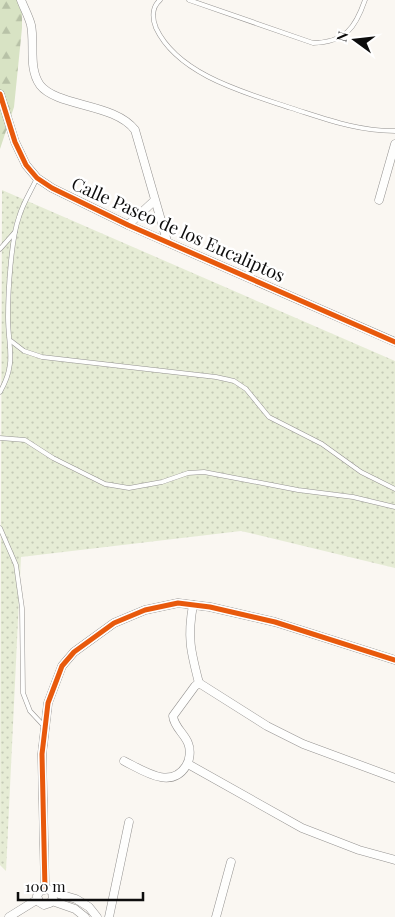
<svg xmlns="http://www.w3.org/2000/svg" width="395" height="917" viewBox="0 0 395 917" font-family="'Playfair Display',serif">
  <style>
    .grass { fill: url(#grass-dots) }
    .forest { fill: url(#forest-firs) }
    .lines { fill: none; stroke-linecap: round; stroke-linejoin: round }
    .lane-casing { stroke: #949290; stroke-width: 5 }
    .street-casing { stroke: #949290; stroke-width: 9 }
    .lane { stroke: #fefefd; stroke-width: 4 }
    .street { stroke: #fefefd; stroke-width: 8 }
    .cycleway-casing { stroke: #fff; stroke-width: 8 }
    .cycleway { stroke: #e8590c; stroke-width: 5 }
    .labels { text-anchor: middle; stroke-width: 5; stroke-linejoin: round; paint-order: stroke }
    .street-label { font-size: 18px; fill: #0d0d0d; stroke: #fff }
  </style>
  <defs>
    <pattern id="grass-dots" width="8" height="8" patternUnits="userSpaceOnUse" patternTransform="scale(1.25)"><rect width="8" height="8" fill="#e6ecd5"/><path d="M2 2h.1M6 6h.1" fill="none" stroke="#c4c9b6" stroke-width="1.8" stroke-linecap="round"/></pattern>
    <pattern id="forest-firs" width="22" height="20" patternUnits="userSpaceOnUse" patternTransform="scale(1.25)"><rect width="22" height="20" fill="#d8e3c4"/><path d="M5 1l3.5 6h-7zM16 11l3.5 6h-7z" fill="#b8c2a7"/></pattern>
  </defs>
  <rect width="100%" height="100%" fill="#faf7f2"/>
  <polygon class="grass" points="2,190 395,361 395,568 241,531 21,557 6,871 0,865"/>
  <polygon class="forest" points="0,0 22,0 22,28 14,107 0,149"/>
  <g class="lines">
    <defs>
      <g id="lane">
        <path d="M 160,0 C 152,7 152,18 156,28 C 178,75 246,93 291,108 C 326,119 357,131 395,131"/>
        <path d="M 189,0 L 313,43 C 345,42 355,29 365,0"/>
        <polyline points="0,249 15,232"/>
        <polyline points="11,341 24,351 42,357 216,377 234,381 246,389 269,417 322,444 361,472 395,489"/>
        <path d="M 0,392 C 17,363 8,347 8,317 C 8,292 11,239 19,217 C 23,203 31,191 37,178"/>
        <polyline points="0,438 25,440 53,458 105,484 129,488 162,482 188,473 204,472 298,490 353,497 395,507"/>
        <polyline points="0,528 16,565 22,608 23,693 30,711 44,726"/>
      </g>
      <g id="street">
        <path d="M 21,0 C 24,8 29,17 31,25 C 35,44 28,68 40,85 C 57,107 115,103 135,130 L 167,241"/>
        <polyline points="0,94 15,142 26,165 37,178 52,188 128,225 395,342"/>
        <polyline points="379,200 395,144"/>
        <polyline points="128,225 154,201"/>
        <path d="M 193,605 C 187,638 191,652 199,683"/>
        <polyline points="199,683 267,726 303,744 395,778"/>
        <path d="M 124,761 C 144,771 171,790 186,766 C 190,760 191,750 188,743 C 184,733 174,727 173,716 L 195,686 L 199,683"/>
        <polyline points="188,764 302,828 359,850 395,860"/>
        <polyline points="45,889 42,754 48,703 62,666 74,652 114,623 145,610 178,603 210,607 275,622 395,660"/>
        <polyline points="52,892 53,899 50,903 44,905 39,902 37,896 40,891 48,889 52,892 76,899 89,907 97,917"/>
        <polyline points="52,901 75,909 85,917"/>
        <polyline points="9,917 38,899"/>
        <polyline points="109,917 129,822"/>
        <polyline points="216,917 231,862"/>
      </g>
    </defs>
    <use href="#lane" class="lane-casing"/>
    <use href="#street" class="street-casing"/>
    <use href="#lane" class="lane"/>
    <use href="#street" class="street"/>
    <defs>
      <g id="cycleway">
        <polyline points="0,94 15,142 26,165 37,178 52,188 128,225 395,342"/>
        <polyline points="45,889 42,754 48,703 62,666 74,652 114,623 145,610 178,603 210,607 275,622 395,660"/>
      </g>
    </defs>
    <use href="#cycleway" class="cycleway-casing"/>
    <use href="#cycleway" class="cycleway"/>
  </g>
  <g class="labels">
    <g class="street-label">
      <text transform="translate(178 230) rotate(24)" y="6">Calle Paseo de los Eucaliptos</text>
    </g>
  </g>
  <g transform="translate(355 40) rotate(285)" stroke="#ffffff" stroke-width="4" paint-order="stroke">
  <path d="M0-4L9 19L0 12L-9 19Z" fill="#0d0d0d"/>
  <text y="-8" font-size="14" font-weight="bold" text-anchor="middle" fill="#0d0d0d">N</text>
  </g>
  <path d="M18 892v8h125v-8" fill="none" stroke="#0d0d0d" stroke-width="2.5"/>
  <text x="25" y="892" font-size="15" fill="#0d0d0d" stroke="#ffffff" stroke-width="4" paint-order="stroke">100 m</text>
</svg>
